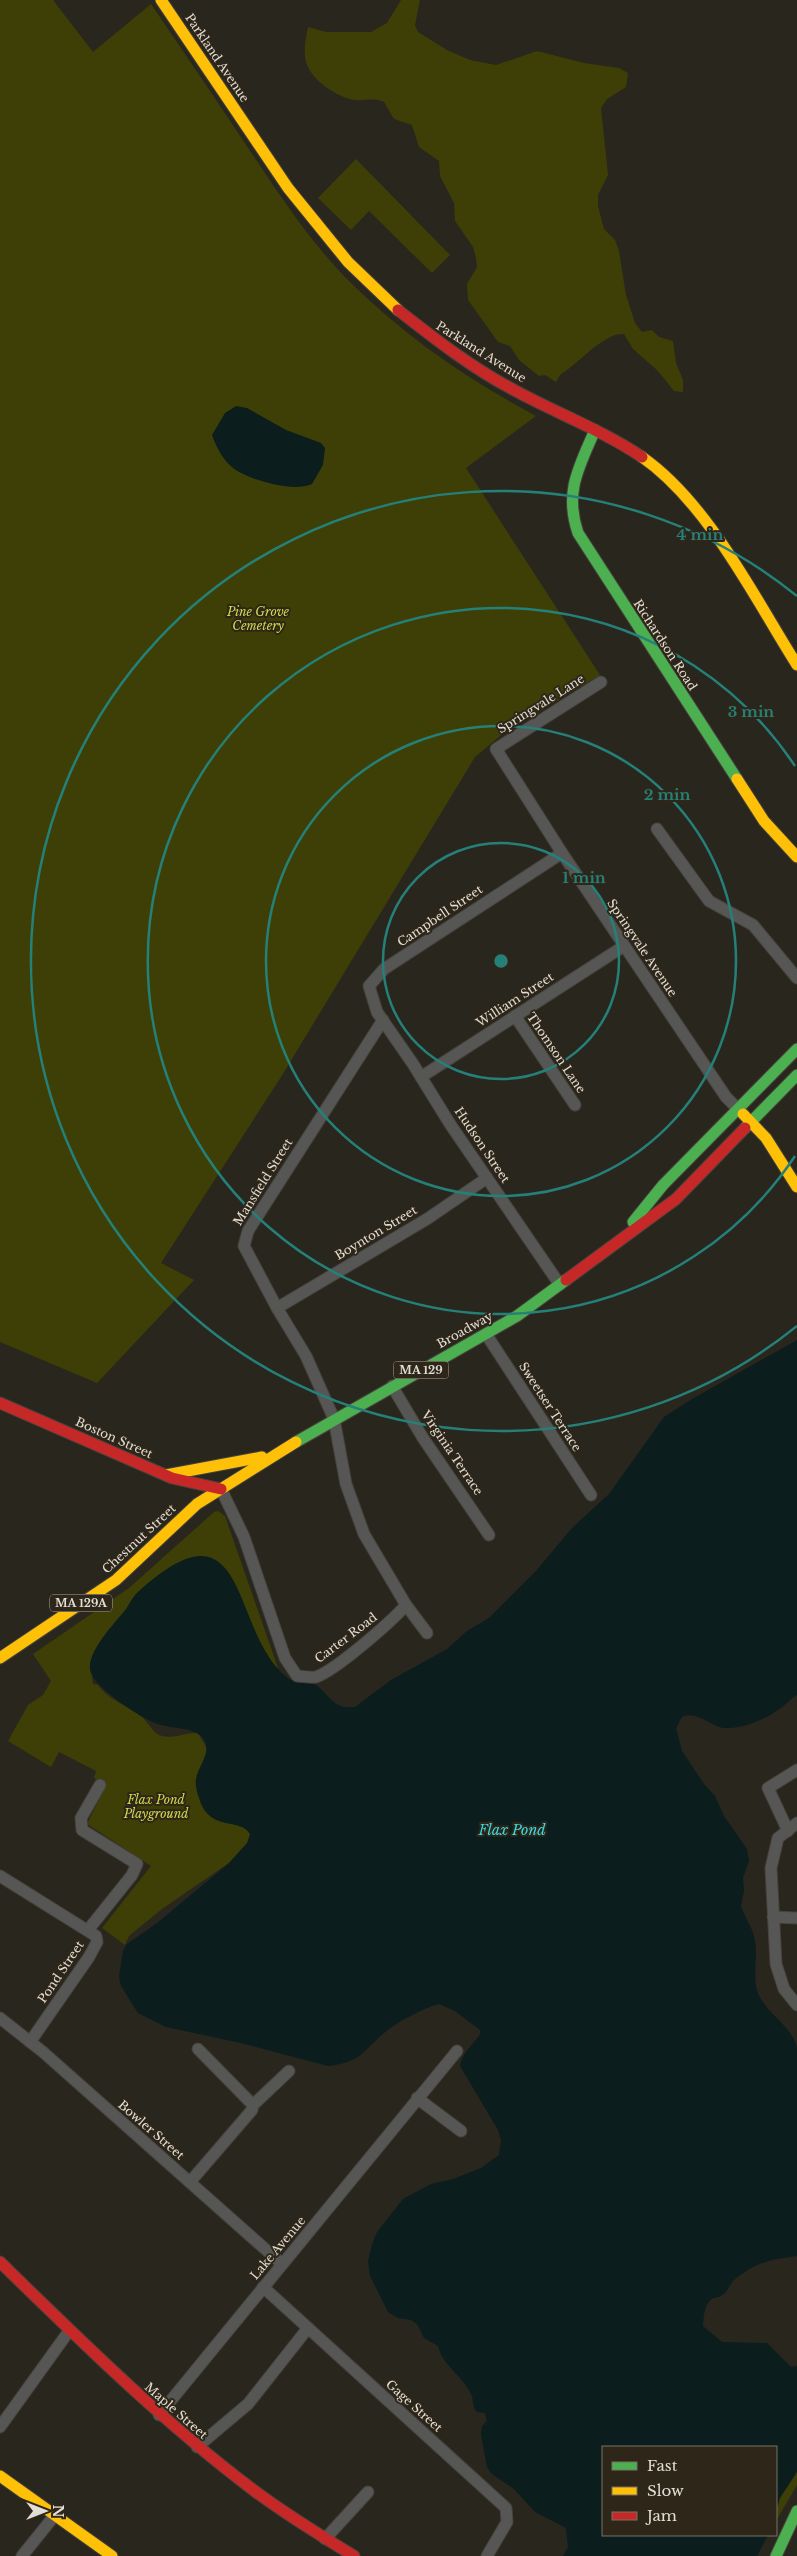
<svg xmlns="http://www.w3.org/2000/svg" width="797" height="2556" viewBox="0 0 797 2556" font-family="'Libre Baskerville',serif">
  <style>
    .green { fill: #3e3f06 }
    .water { fill: #0b1d1d }
    .lines { fill: none; stroke-linecap: round; stroke-linejoin: round }
    .street-casing { stroke: #46423c; stroke-width: 13 }
    .fast-casing { stroke: #46423c; stroke-width: 13 }
    .slow-casing { stroke: #46423c; stroke-width: 13 }
    .jam-casing { stroke: #46423c; stroke-width: 13 }
    .street { stroke: #565755; stroke-width: 11 }
    .fast { stroke: #4caf50; stroke-width: 11 }
    .slow { stroke: #ffc107; stroke-width: 11 }
    .jam { stroke: #c62828; stroke-width: 11 }
    .ring { fill: none; stroke: #248078; stroke-width: 2.5 }
    .labels { text-anchor: middle; stroke-width: 4; stroke-linejoin: round; paint-order: stroke }
    .shield { fill: #2e2719; stroke: #aca69d; stroke-width: 1 }
    .shield-label { font-size: 11px; font-weight: bold; fill: #e2ddd5 }
    .street-label { font-size: 12px; fill: #e2ddd5; stroke: #2e2719 }
    .park-label { font-size: 12px; font-style: italic; fill: #d3d94d; stroke: #2e2719 }
    .water-label { font-size: 14px; font-style: italic; fill: #38dae0; stroke: #2e2719 }
    .centre { fill: #248078; stroke: #2e2719; stroke-width: 2.5 }
    .ring-label { font-size: 15px; text-anchor: middle; font-weight: bold; fill: #248078; stroke: #2e2719; stroke-width: 4; stroke-linejoin: round; paint-order: stroke }
  </style>
  <rect width="100%" height="100%" fill="#29261e"/>
  <g class="green">
    <path d="M 0,0 L 53,0 L 93,52 L 151,4 C 183,51 215,98 246,145 C 278,192 309,241 349,281 C 404,336 467,379 536,416 L 466,468 L 600,675 L 505,732 L 475,757 L 281,1077 L 161,1263 L 194,1280 L 97,1383 L 0,1342 Z"/>
    <path d="M 401,0 L 420,0 L 415,25 L 418,32 L 447,50 L 470,60 L 496,65 L 537,51 L 584,63 L 619,68 L 628,73 L 626,87 L 607,99 L 601,108 L 608,175 L 598,195 L 598,206 L 604,229 L 615,240 L 619,251 L 626,295 L 635,323 L 642,332 L 652,330 L 659,337 L 673,341 L 676,363 L 683,380 L 683,392 L 674,391 L 658,371 L 633,349 L 624,334 C 604,332 578,364 560,375 L 556,382 L 545,375 L 539,376 L 519,360 L 510,346 L 498,342 L 468,300 L 467,284 L 477,267 L 476,258 L 473,247 L 455,221 L 454,203 L 440,176 L 439,161 L 419,147 L 412,125 L 394,119 L 384,102 C 373,97 365,101 354,100 C 337,97 311,80 306,62 C 303,52 306,37 308,27 L 326,32 L 371,32 L 387,23 Z"/>
    <polygon points="356,159 450,255 432,273 369,211 351,230 318,198"/>
    <path d="M 218,1511 L 225,1516 L 278,1668 L 92,1676 L 93,1684 L 98,1685 C 109,1701 128,1705 142,1717 C 149,1723 153,1734 162,1736 C 173,1739 186,1732 198,1733 L 248,1821 L 255,1845 L 162,1909 L 129,1936 L 125,1945 L 102,1928 L 151,1866 L 87,1824 L 106,1785 L 94,1778 L 96,1771 L 59,1752 L 51,1767 L 8,1741 L 28,1705 L 43,1695 L 51,1681 L 33,1654 L 129,1588 L 214,1512 Z"/>
    <polygon points="797,2447 797,2485 776,2521 776,2484"/>
  </g>
  <g class="water">
    <path d="M 236,406 L 247,408 L 286,430 L 321,443 L 325,448 L 323,465 L 312,484 C 294,493 249,480 233,468 C 223,460 216,447 212,435 L 225,413 Z"/>
    <path d="M 797,1340 L 797,1695 C 791,1698 788,1703 782,1707 C 768,1718 747,1727 729,1728 C 712,1730 699,1709 682,1717 L 676,1728 L 682,1751 L 704,1784 L 715,1796 L 724,1816 L 747,1849 L 749,1861 L 743,1878 L 744,1891 L 741,1906 C 745,1919 753,1927 755,1941 C 758,1956 752,1980 758,1993 C 767,2015 792,2025 797,2048 L 797,2256 C 769,2260 755,2262 733,2281 C 730,2284 728,2290 725,2293 C 721,2297 718,2297 714,2298 C 704,2302 704,2316 703,2326 L 722,2342 L 767,2343 L 791,2367 L 797,2366 L 797,2472 L 780,2498 L 776,2511 L 776,2447 L 603,2447 L 603,2535 L 768,2535 L 757,2556 L 563,2556 L 568,2547 L 566,2528 L 535,2512 L 514,2489 L 492,2474 L 487,2467 L 481,2435 L 482,2426 L 487,2421 L 485,2413 L 477,2412 C 472,2407 474,2400 471,2394 C 463,2376 442,2365 438,2346 L 424,2338 L 417,2324 L 411,2320 L 398,2318 L 388,2312 L 370,2276 L 368,2261 L 372,2245 L 377,2232 L 403,2199 L 431,2184 L 453,2179 L 481,2168 L 499,2155 L 501,2140 L 498,2130 L 460,2066 C 462,2053 473,2045 480,2034 L 480,2030 L 455,2011 L 439,2004 C 421,2009 399,2021 384,2033 C 361,2053 361,2062 328,2066 L 241,2043 L 166,2027 L 138,2013 L 121,1986 L 119,1976 L 123,1951 L 127,1944 L 157,1923 L 228,1864 L 247,1843 L 250,1834 C 241,1817 209,1833 199,1798 C 197,1793 195,1784 196,1779 C 198,1766 214,1750 202,1737 C 191,1726 169,1729 155,1723 C 140,1717 91,1686 90,1669 C 88,1650 115,1623 126,1609 C 130,1603 133,1596 139,1591 C 251,1490 229,1635 289,1679 C 297,1684 307,1680 314,1684 C 329,1692 331,1710 355,1707 L 391,1680 L 447,1649 L 467,1631 L 489,1618 L 536,1571 L 572,1528 L 609,1494 L 664,1417 L 692,1399 Z"/>
  </g>
  <g class="lines">
    <defs>
      <g id="street">
        <polyline points="601,682 496,749 562,853 726,1097 738,1109"/>
        <polyline points="657,829 709,901 753,925 797,978"/>
        <polyline points="515,1016 575,1105"/>
        <polyline points="421,1077 624,946"/>
        <polyline points="560,1285 450,1124 413,1064 377,1012 369,986 384,969 562,853"/>
        <polyline points="277,1308 427,1219 487,1178"/>
        <polyline points="486,1334 591,1495"/>
        <polyline points="392,1386 423,1438 489,1535"/>
        <path d="M 221,1489 L 244,1537 L 285,1658 L 297,1676 C 302,1676 311,1678 316,1677 C 336,1670 391,1622 406,1605 L 364,1534 L 346,1484 L 334,1419 L 306,1356 L 277,1308 L 244,1246 L 248,1231 L 383,1020"/>
        <polyline points="406,1605 427,1633"/>
        <polyline points="797,1823 778,1838 771,1868 776,1964 784,1989 797,2005"/>
        <polyline points="788,1831 768,1788 797,1770"/>
        <polyline points="0,1876 96,1936 97,1942 89,1957 30,2042"/>
        <polyline points="773,1917 797,1918"/>
        <polyline points="88,1930 132,1875 137,1864 82,1830 81,1818 100,1785"/>
        <polyline points="0,2018 43,2052 282,2264"/>
        <polyline points="198,2049 253,2105"/>
        <polyline points="417,2098 461,2131"/>
        <polyline points="190,2182 252,2110 253,2105 289,2071"/>
        <polyline points="263,2287 506,2508 507,2522 487,2556"/>
        <polyline points="159,2415 457,2051"/>
        <polyline points="0,2427 69,2331"/>
        <polyline points="197,2447 248,2404 308,2328"/>
        <polyline points="325,2539 368,2492"/>
        <polyline points="22,2556 55,2515"/>
      </g>
      <g id="fast">
        <path d="M 595,430 C 579,467 564,492 578,533 L 737,779"/>
        <polyline points="745,1128 797,1075"/>
        <polyline points="633,1222 663,1185 797,1049"/>
        <polyline points="296,1442 517,1316 566,1280"/>
        <polyline points="776,2556 797,2511"/>
      </g>
      <g id="slow">
        <polyline points="161,0 288,188 348,262 398,310"/>
        <path d="M 642,457 C 708,503 754,597 797,665"/>
        <polyline points="737,779 764,821 797,857"/>
        <polyline points="743,1114 766,1138 797,1187"/>
        <polyline points="166,1475 262,1457"/>
        <polyline points="0,1658 116,1580 197,1504 296,1442"/>
        <polyline points="0,2476 112,2556"/>
      </g>
      <g id="jam">
        <path d="M 398,310 C 435,339 472,368 514,390 C 556,413 602,430 642,457"/>
        <polyline points="566,1280 676,1199 745,1128"/>
        <polyline points="0,1403 172,1478 221,1489"/>
        <path d="M 0,2262 C 82,2342 164,2423 256,2492 C 287,2515 321,2536 354,2556"/>
      </g>
    </defs>
    <use href="#street" class="street-casing"/>
    <use href="#fast" class="fast-casing"/>
    <use href="#slow" class="slow-casing"/>
    <use href="#jam" class="jam-casing"/>
    <use href="#street" class="street"/>
    <use href="#fast" class="fast"/>
    <use href="#slow" class="slow"/>
    <use href="#jam" class="jam"/>
  </g>
  <g class="ring">
    <circle cx="501" cy="961" r="118"/>
    <circle cx="501" cy="961" r="235"/>
    <path d="M795 1156A353 353 0 1 1 795 766"/>
    <path d="M797 1326A470 470 0 1 1 797 596"/>
  </g>
  <g class="labels">
    <g class="shield">
      <rect x="393.5" y="1361.5" width="55" height="17" rx="4"/>
      <rect x="50" y="1594.5" width="62" height="17" rx="4"/>
    </g>
    <g class="shield-label">
      <text x="421" y="1374">MA 129</text>
      <text x="81" y="1607">MA 129A</text>
    </g>
    <g class="street-label">
      <text transform="translate(217 58) rotate(56)" y="4">Parkland Avenue</text>
      <text transform="translate(481 352) rotate(32)" y="4">Parkland Avenue</text>
      <text transform="translate(665 645) rotate(57)" y="4">Richardson Road</text>
      <text transform="translate(541 704) rotate(-32)" y="4">Springvale Lane</text>
      <text transform="translate(440 916) rotate(-34)" y="4">Campbell Street</text>
      <text transform="translate(642 948) rotate(56)" y="4">Springvale Avenue</text>
      <text transform="translate(515 1000) rotate(-33)" y="4">William Street</text>
      <text transform="translate(556 1053) rotate(56)" y="4">Thomson Lane</text>
      <text transform="translate(482 1145) rotate(56)" y="4">Hudson Street</text>
      <text transform="translate(263 1182) rotate(-58)" y="4">Mansfield Street</text>
      <text transform="translate(376 1233) rotate(-31)" y="4">Boynton Street</text>
      <text transform="translate(465 1330) rotate(-29)" y="4">Broadway</text>
      <text transform="translate(550 1407) rotate(57)" y="4">Sweetser Terrace</text>
      <text transform="translate(114 1438) rotate(24)" y="4">Boston Street</text>
      <text transform="translate(452 1453) rotate(56)" y="4">Virginia Terrace</text>
      <text transform="translate(139 1539) rotate(-43)" y="4">Chestnut Street</text>
      <text transform="translate(346 1638) rotate(-37)" y="4">Carter Road</text>
      <text transform="translate(61 1972) rotate(-56)" y="4">Pond Street</text>
      <text transform="translate(151 2130) rotate(41)" y="4">Bowler Street</text>
      <text transform="translate(278 2248) rotate(-50)" y="4">Lake Avenue</text>
      <text transform="translate(414 2406) rotate(42)" y="4">Gage Street</text>
      <text transform="translate(176 2411) rotate(41)" y="4">Maple Street</text>
    </g>
    <g class="park-label">
      <text x="258" y="616">Pine Grove<tspan x="258" dy="14">Cemetery</tspan></text>
      <text x="156" y="1804">Flax Pond<tspan x="156" dy="14">Playground</tspan></text>
    </g>
    <g class="water-label">
      <text x="512" y="1835">Flax Pond</text>
    </g>
  </g>
  <circle cx="501" cy="961" r="8" class="centre"/>
  <g class="ring-label">
    <text x="700" y="540">4 min</text>
    <text x="751" y="717">3 min</text>
    <text x="667" y="800">2 min</text>
    <text x="584" y="883">1 min</text>
  </g>
  <rect x="602" y="2446" width="175" height="90" fill="#2e2719" stroke="#767064"/>
  <rect x="612" y="2462" width="25" height="8" fill="#4caf50" stroke="#767064"/>
  <text x="647" y="2471" font-size="15" fill="#e2ddd5">Fast</text>
  <rect x="612" y="2487" width="25" height="8" fill="#ffc107" stroke="#767064"/>
  <text x="647" y="2496" font-size="15" fill="#e2ddd5">Slow</text>
  <rect x="612" y="2512" width="25" height="8" fill="#c62828" stroke="#767064"/>
  <text x="647" y="2521" font-size="15" fill="#e2ddd5">Jam</text>
  <g transform="translate(45 2511) rotate(90)" stroke="#2e2719" stroke-width="4" paint-order="stroke">
  <path d="M0-4L9 19L0 12L-9 19Z" fill="#e2ddd5"/>
  <text y="-8" font-size="14" font-weight="bold" text-anchor="middle" fill="#e2ddd5">N</text>
  </g>
</svg>
